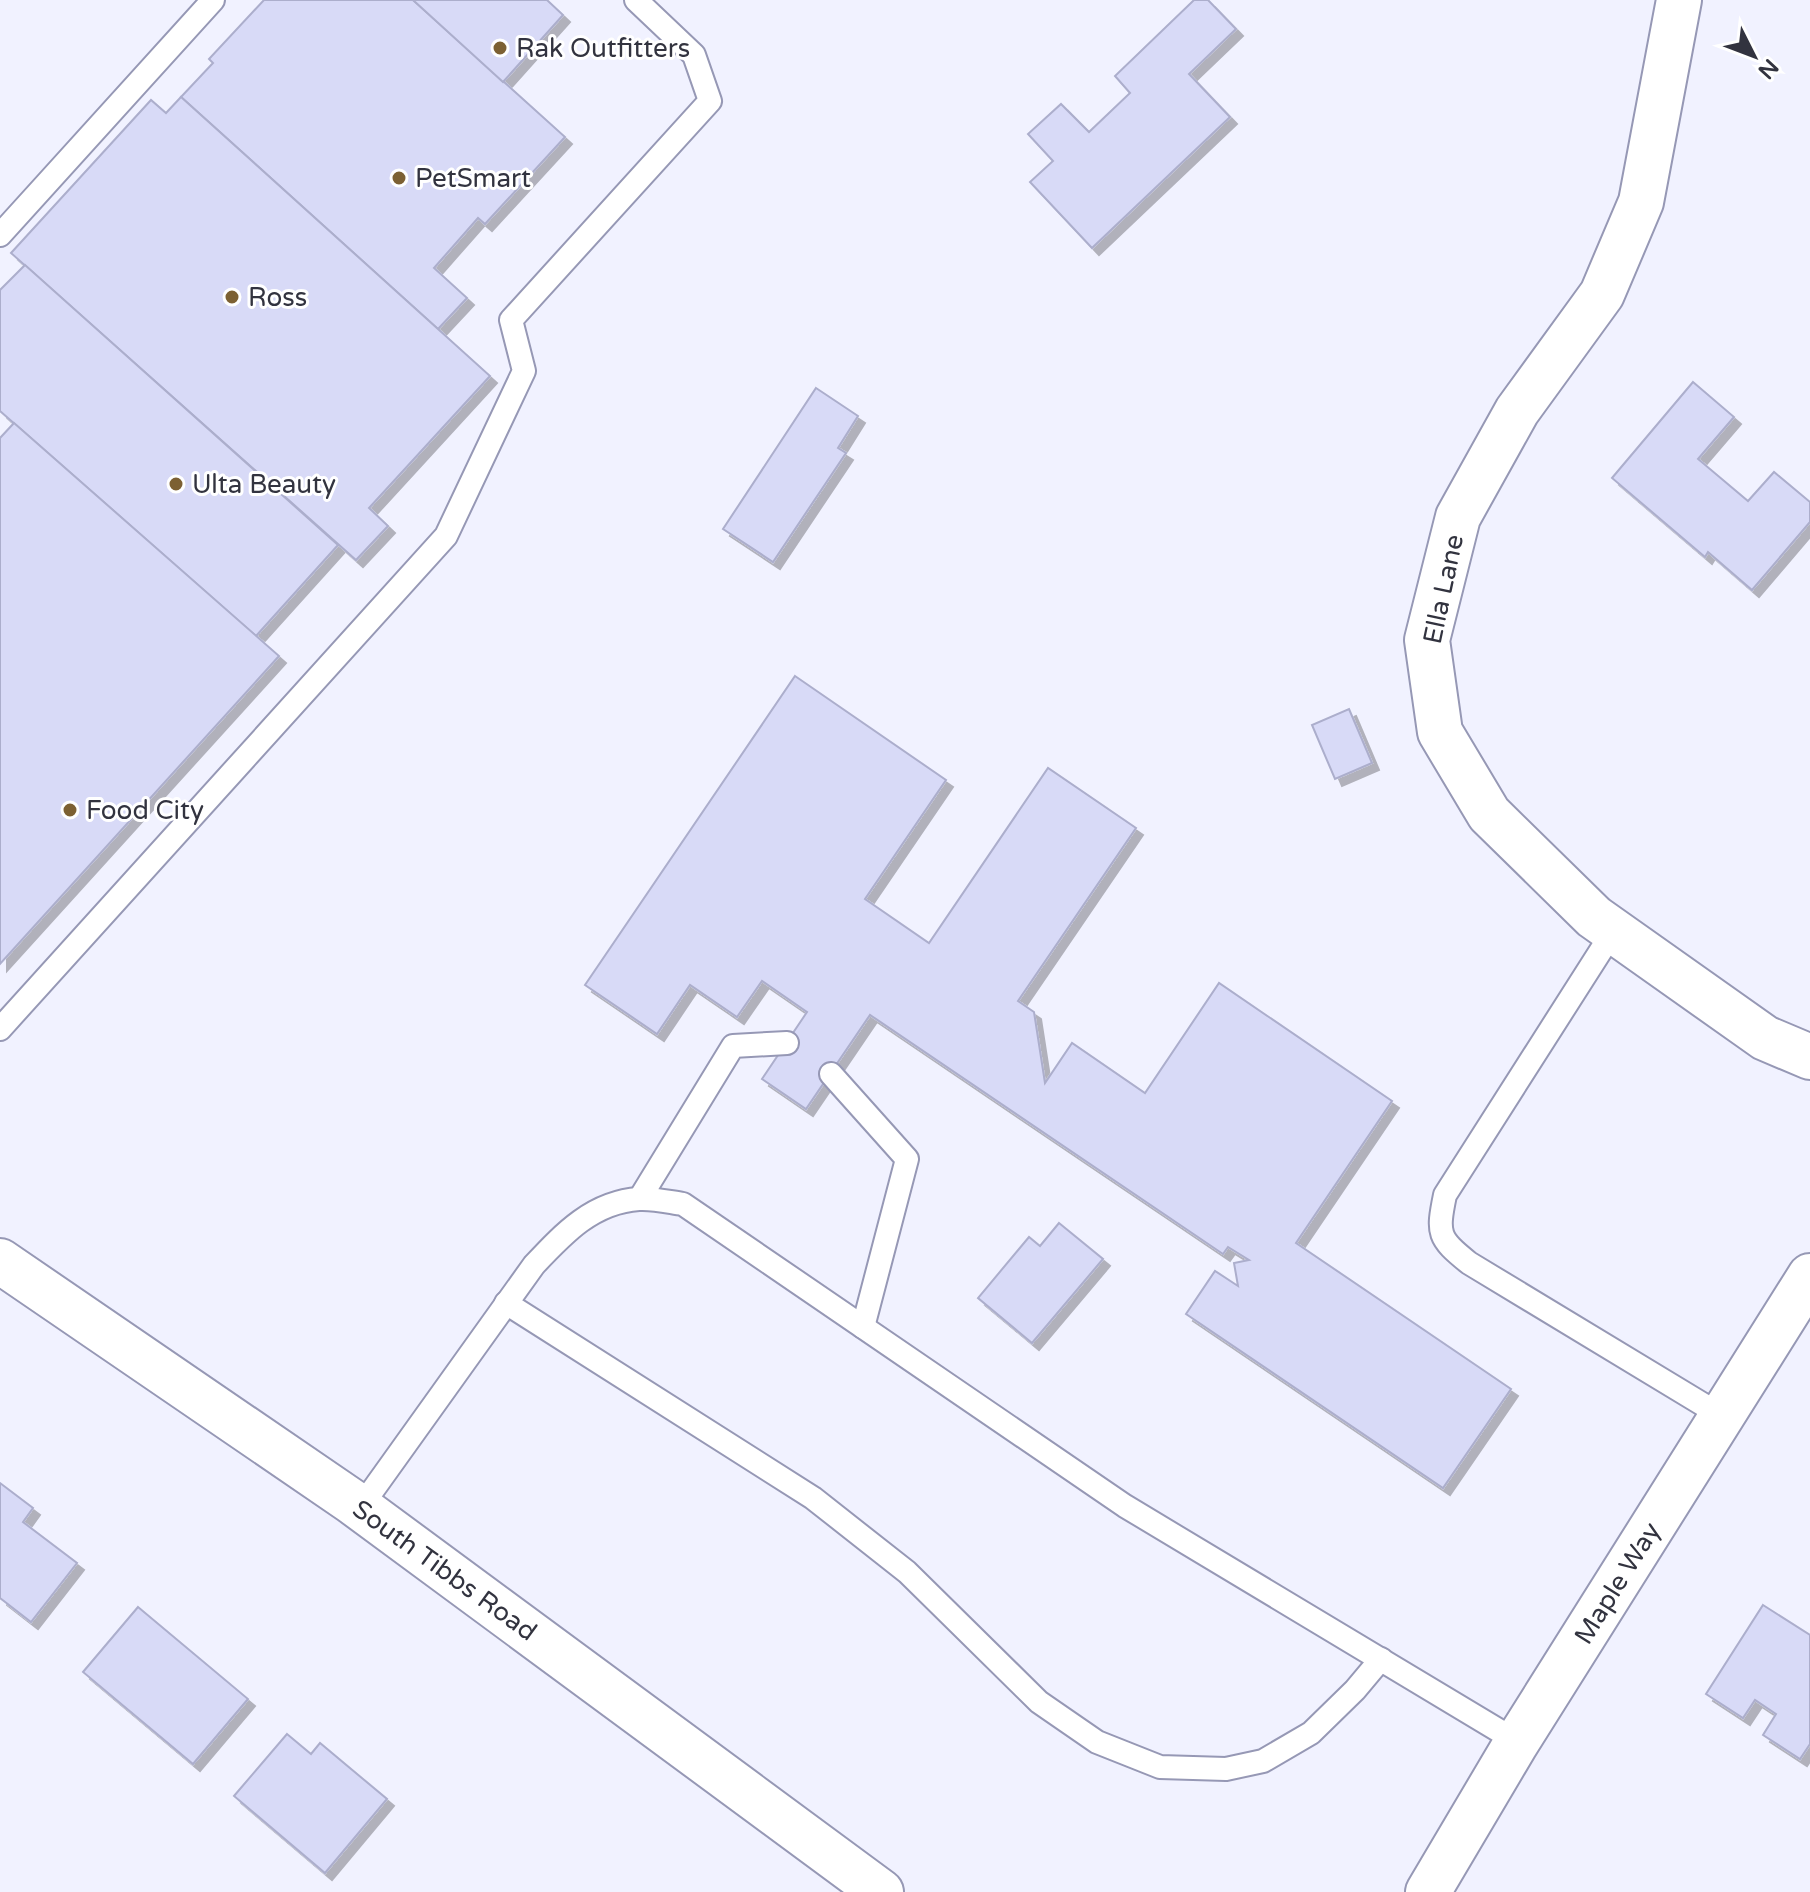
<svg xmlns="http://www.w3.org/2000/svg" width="1810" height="1892" viewBox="0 0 1810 1892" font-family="'Varela Round',sans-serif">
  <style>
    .building { fill: #d8daf7; stroke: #acaecc; stroke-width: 2; filter: url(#shadow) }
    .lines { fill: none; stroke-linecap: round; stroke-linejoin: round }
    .service-casing { stroke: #9698b5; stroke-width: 26 }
    .minor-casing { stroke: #9698b5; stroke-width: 48 }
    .tertiary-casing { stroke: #9698b5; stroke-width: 48 }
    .service { stroke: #fff; stroke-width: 22 }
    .minor { stroke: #fff; stroke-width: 44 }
    .tertiary { stroke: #fff; stroke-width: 44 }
    .poi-dot { fill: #7c6033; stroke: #fff; stroke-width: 3 }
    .labels { text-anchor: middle; stroke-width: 6; stroke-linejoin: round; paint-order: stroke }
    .poi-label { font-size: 26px; fill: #32333f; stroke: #fff; text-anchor: start }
    .street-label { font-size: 26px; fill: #32333f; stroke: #fff }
  </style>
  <defs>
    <filter id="shadow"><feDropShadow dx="7" dy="7" stdDeviation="0" flood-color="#0004"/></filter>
  </defs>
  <rect width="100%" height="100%" fill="#f1f2ff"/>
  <g class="building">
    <polygon points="264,0 413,0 565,137 485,224 478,218 434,268 467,298 438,329 181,97 213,63 209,59"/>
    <polygon points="413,0 547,0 563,15 503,82"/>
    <polygon points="1194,0 1208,0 1236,29 1189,74 1230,117 1092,248 1030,182 1053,161 1028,134 1061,104 1089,132 1130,93 1115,76"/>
    <polygon points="181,97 490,376 369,508 388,526 356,560 11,253 151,100 166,113"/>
    <polygon points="25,265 338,545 256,636 0,411 0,290"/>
    <polygon points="1693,382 1734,417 1698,459 1748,501 1774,472 1810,502 1810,522 1752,590 1708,552 1705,557 1612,478"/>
    <polygon points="816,388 858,416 838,448 846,453 773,562 723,529"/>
    <polygon points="14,423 279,656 0,964 0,438"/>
    <polygon points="795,676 946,780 865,899 929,943 1048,768 1136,828 1018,1001 1034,1012 1045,1083 1072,1043 1145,1093 1219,983 1392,1101 1296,1243 1511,1389 1443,1488 1186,1314 1215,1271 1238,1286 1234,1263 1249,1260 1228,1247 1223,1254 870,1015 806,1109 762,1079 807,1012 762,981 737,1017 690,985 657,1034 585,985"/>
    <polygon points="1349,709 1372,763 1335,779 1312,725"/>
    <polygon points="1059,1223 1103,1259 1032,1343 978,1298 1029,1237 1040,1246"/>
    <polygon points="0,1483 33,1508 23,1522 77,1563 31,1622 0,1598"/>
    <polygon points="1763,1605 1810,1635 1810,1744 1800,1759 1763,1735 1776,1714 1755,1700 1743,1718 1706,1694"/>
    <polygon points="138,1607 248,1699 193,1764 83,1672"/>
    <polygon points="287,1734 311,1754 320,1743 387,1799 325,1873 234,1796"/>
  </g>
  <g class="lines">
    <defs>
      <g id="service">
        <polyline points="0,235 213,0"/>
        <path d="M 1614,930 L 1445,1195 C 1437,1234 1438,1238 1469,1263 L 1722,1416"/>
        <polyline points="0,1029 446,536 524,371 511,320 710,101 694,55 636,0"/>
        <polyline points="831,1074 907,1159 863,1327"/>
        <polyline points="640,1198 733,1046 787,1043"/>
        <polyline points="506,1303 813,1498 907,1572 1039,1702 1097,1742 1160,1767 1226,1769 1263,1761 1311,1733 1355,1690 1381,1659"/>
        <path d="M 360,1508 L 534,1265 C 564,1233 593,1202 639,1199 C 653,1198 669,1202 683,1204 L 1125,1506 L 1518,1742"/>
      </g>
      <g id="minor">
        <polyline points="1679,0 1641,202 1602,294 1517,411 1458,517 1427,640 1440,732 1489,814 1594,917 1765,1038 1810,1057"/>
        <polyline points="1428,1892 1515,1745 1810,1276"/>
      </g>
      <polyline id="tertiary" points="0,1261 351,1501 881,1892"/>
    </defs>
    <use href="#service" class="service-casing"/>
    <use href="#minor" class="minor-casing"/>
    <use href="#tertiary" class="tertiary-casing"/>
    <use href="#service" class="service"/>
    <use href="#minor" class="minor"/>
    <use href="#tertiary" class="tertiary"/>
  </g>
  <g class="poi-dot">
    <circle cx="500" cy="48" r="8"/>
    <circle cx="399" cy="178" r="8"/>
    <circle cx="232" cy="297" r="8"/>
    <circle cx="176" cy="484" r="8"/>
    <circle cx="70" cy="810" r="8"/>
  </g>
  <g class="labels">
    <g class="poi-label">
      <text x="516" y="57">Rak Outfitters</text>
      <text x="415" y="187">PetSmart</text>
      <text x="248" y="306">Ross</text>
      <text x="192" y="493">Ulta Beauty</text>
      <text x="86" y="819">Food City</text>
    </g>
    <g class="street-label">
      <text transform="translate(1443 589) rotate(-78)" y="9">Ella Lane</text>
      <text transform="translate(445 1570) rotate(36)" y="9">South Tibbs Road</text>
      <text transform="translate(1617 1583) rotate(-58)" y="9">Maple Way</text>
    </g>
  </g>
  <g transform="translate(1754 56) rotate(132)" stroke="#ffffff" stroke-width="6" paint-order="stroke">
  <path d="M0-6L14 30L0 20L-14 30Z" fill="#32333f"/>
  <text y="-12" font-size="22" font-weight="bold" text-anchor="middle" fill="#32333f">N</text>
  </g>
</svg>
